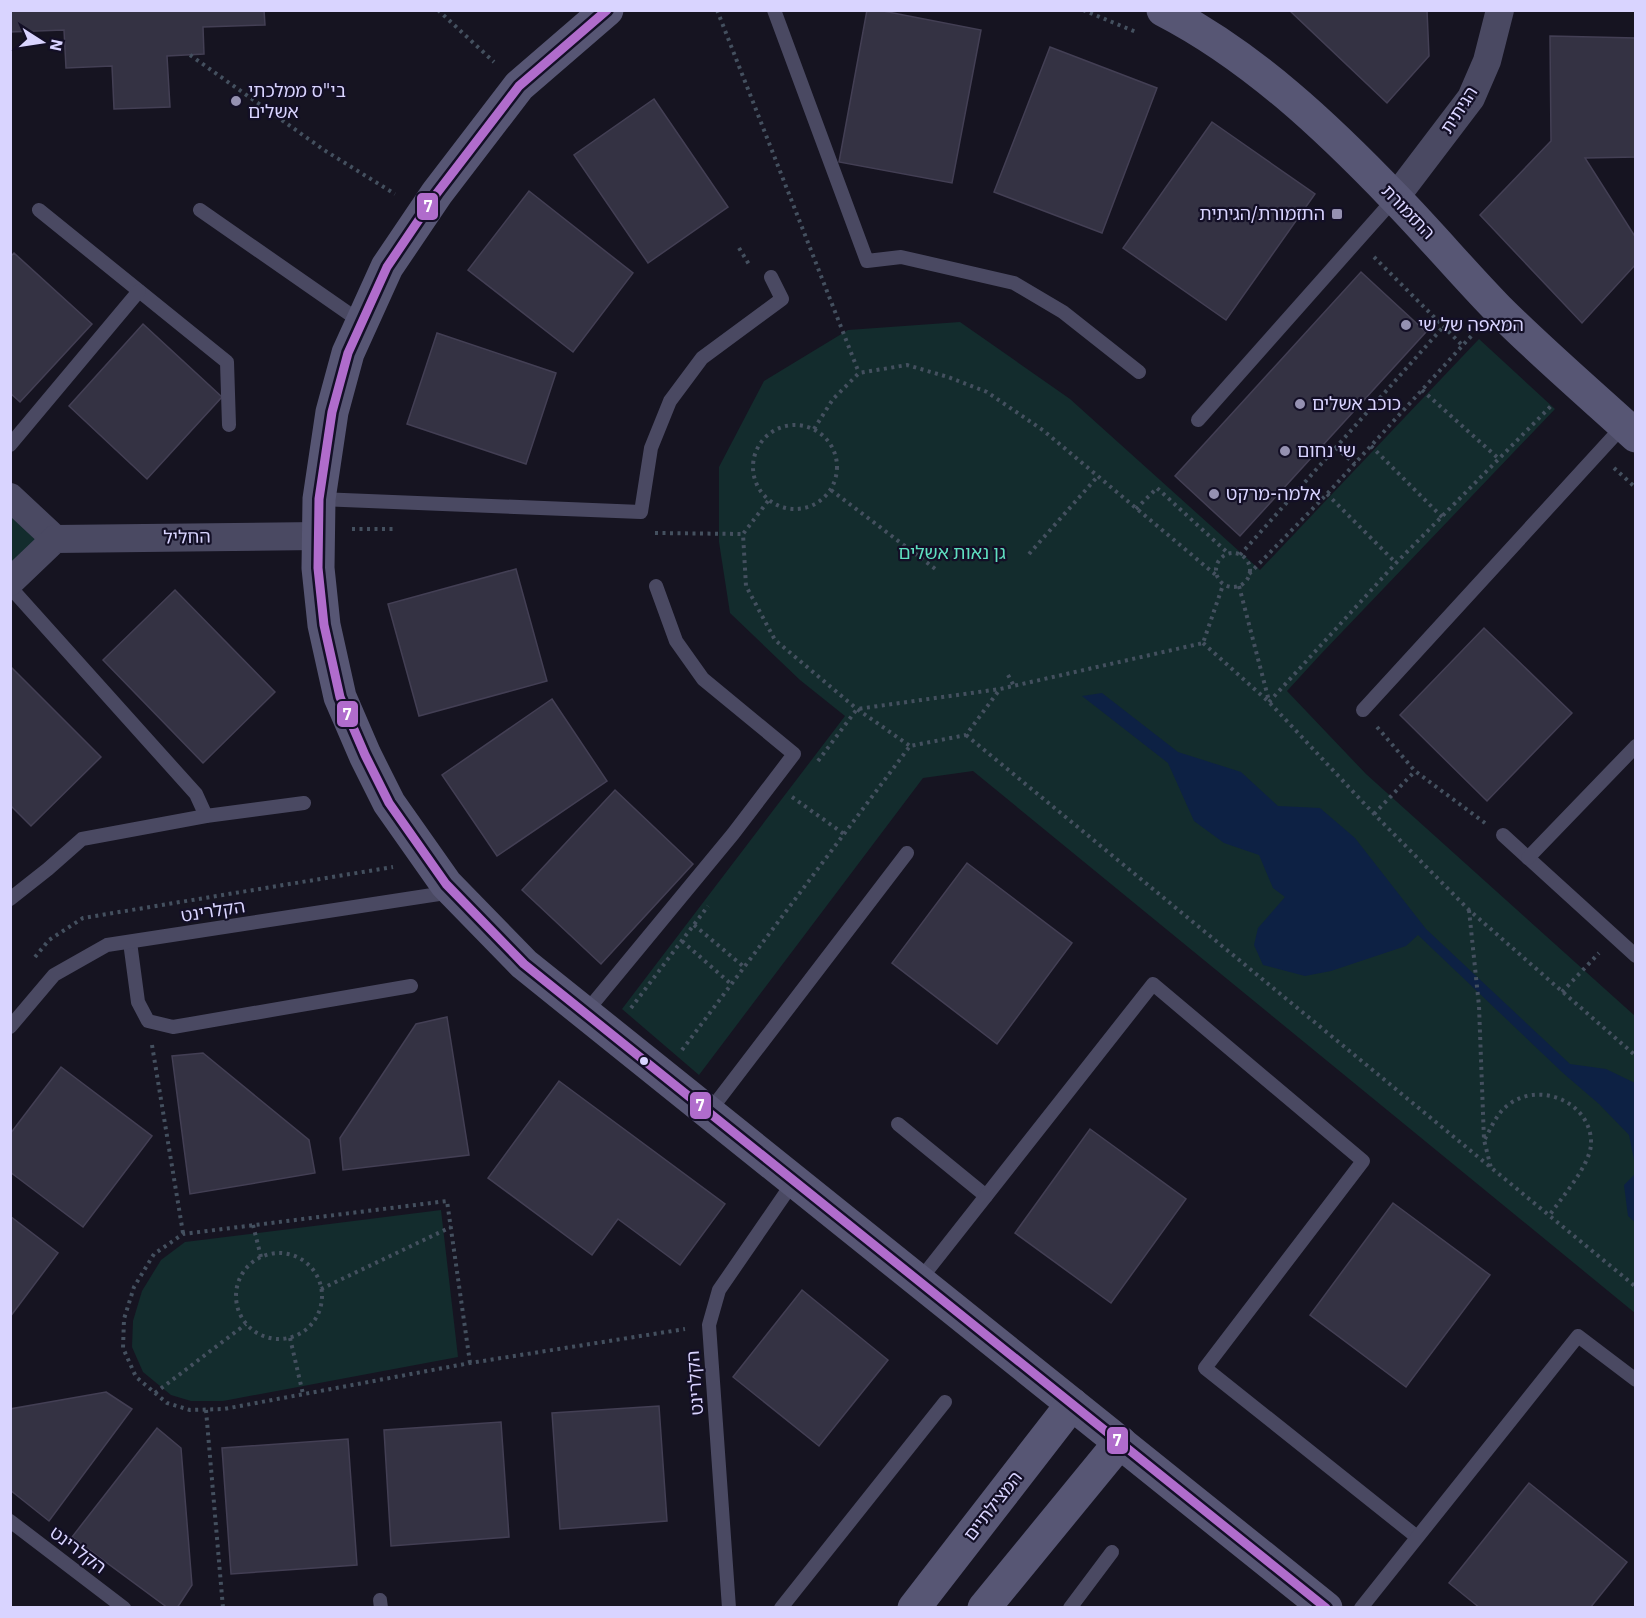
<svg xmlns="http://www.w3.org/2000/svg" width="1646" height="1618" viewBox="0 0 1646 1618" font-family="'IBM Plex Sans','Noto Sans Hebrew',sans-serif">
  <style>
    .green { fill: #132c2d }
    .water { fill: #0d2144 }
    .building { fill: #343243; stroke: #433f54; stroke-width: 1.5 }
    .lines { fill: none; stroke-linecap: round; stroke-linejoin: round }
    .path { stroke: #44505f; stroke-width: 4; stroke-dasharray: 3 4.5; stroke-linecap: butt }
    .lane { stroke: #4a4962; stroke-width: 14 }
    .street { stroke: #4a4962; stroke-width: 28 }
    .secondary { stroke: #575674; stroke-width: 33 }
    .bus-1-casing { stroke: #130f26; stroke-width: 14 }
    .bus-1 { stroke: #b06ccc; stroke-width: 9 }
    .poi-dot { fill: #9591b1; stroke: #130f26; stroke-width: 2 }
    .bus-dot { fill: #d9d4ff; stroke: #130f26; stroke-width: 2 }
    .labels { text-anchor: middle; stroke-width: 4.5; stroke-linejoin: round; paint-order: stroke }
    .poi-label { font-size: 18px; fill: #d9d4ff; stroke: #130f26; text-anchor: start }
    .street-label { font-size: 18px; fill: #d9d4ff; stroke: #130f26 }
    .park-label { font-size: 18px; fill: #5fe0c0; stroke: #130f26 }
    .line-badge { stroke: #130f26; stroke-width: 2 }
    .badge-label { font-size: 16px; text-anchor: middle; font-weight: bold; fill: #fff }
  </style>
  <rect width="100%" height="100%" fill="#161421"/>
  <g class="green">
    <polygon points="960,322 1070,399 1260,570 1479,339 1555,409 1320,655 1287,691 1366,774 1635,1016 1635,1313 973,771 923,778 699,1075 622,1009 845,716 800,680 730,613 719,542 719,467 764,381 848,330"/>
    <polygon points="10,513 42,541 10,571"/>
    <polygon points="441,1210 458,1357 223,1401 191,1401 171,1395 143,1372 132,1347 133,1321 142,1291 161,1260 185,1242"/>
  </g>
  <g class="water">
    <polygon points="1102,693 1178,752 1241,772 1278,806 1320,808 1355,838 1426,929 1570,1064 1606,1069 1635,1083 1635,1165 1629,1135 1599,1104 1563,1073 1418,935 1406,946 1331,971 1305,976 1263,965 1254,945 1258,928 1285,897 1273,888 1259,855 1224,843 1194,821 1168,763 1082,696"/>
    <polygon points="1635,1174 1635,1222 1628,1216 1624,1185"/>
  </g>
  <g class="building">
    <polygon points="10,10 264,10 265,25 203,27 204,54 167,56 170,107 114,109 112,66 66,68 64,30 10,32"/>
    <polygon points="867,10 878,10 981,30 952,183 839,162"/>
    <polygon points="1289,10 1427,10 1429,56 1387,103"/>
    <polygon points="1550,36 1636,38 1636,157 1585,158 1636,238 1636,264 1582,323 1480,215 1551,141"/>
    <polygon points="1050,47 1157,88 1102,233 994,192"/>
    <polygon points="654,99 728,207 648,263 574,155"/>
    <polygon points="1212,122 1315,194 1226,320 1123,248"/>
    <polygon points="529,191 633,273 573,352 468,270"/>
    <polygon points="14,253 92,324 20,402 10,393 10,257"/>
    <polygon points="1361,272 1426,332 1240,536 1175,476"/>
    <polygon points="143,324 222,397 147,479 69,406"/>
    <polygon points="437,333 556,373 526,464 407,424"/>
    <polygon points="516,569 547,681 419,716 388,604"/>
    <polygon points="175,590 275,692 203,763 103,660"/>
    <polygon points="1484,628 1572,713 1487,801 1400,715"/>
    <polygon points="10,666 101,757 31,826 10,805"/>
    <polygon points="552,699 607,781 497,856 442,775"/>
    <polygon points="615,790 693,864 601,964 522,890"/>
    <polygon points="967,863 1072,943 997,1044 892,963"/>
    <polygon points="447,1017 469,1155 343,1170 340,1138 416,1024"/>
    <polygon points="203,1053 309,1140 315,1173 190,1194 172,1056"/>
    <polygon points="61,1067 152,1136 83,1227 10,1172 10,1134"/>
    <polygon points="559,1081 725,1204 680,1265 618,1219 592,1255 488,1178"/>
    <polygon points="1090,1129 1186,1199 1111,1303 1015,1233"/>
    <polygon points="1393,1203 1490,1275 1406,1387 1310,1315"/>
    <polygon points="10,1216 58,1253 10,1317"/>
    <polygon points="802,1290 888,1360 819,1446 733,1377"/>
    <polygon points="106,1392 132,1409 49,1521 10,1490 10,1409"/>
    <polygon points="659,1406 667,1521 560,1529 552,1413"/>
    <polygon points="501,1422 509,1537 391,1546 384,1430"/>
    <polygon points="157,1428 181,1448 192,1585 177,1608 168,1608 72,1537"/>
    <polygon points="348,1439 357,1565 231,1574 222,1448"/>
    <polygon points="1529,1483 1627,1562 1590,1608 1480,1608 1449,1583"/>
  </g>
  <g class="lines">
    <g class="path">
      <polyline points="438,10 494,62"/>
      <polyline points="717,10 859,373"/>
      <polyline points="1083,10 1136,32"/>
      <polyline points="190,55 324,150 395,194"/>
      <polyline points="739,248 750,266"/>
      <polyline points="1374,257 1462,345"/>
      <polyline points="1422,390 1499,459"/>
      <circle cx="795" cy="467" r="42"/>
      <polyline points="814,429 833,399 859,373 907,365 948,377 987,392 1044,431 1217,576"/>
      <polyline points="1371,446 1442,517"/>
      <polyline points="1336,448 1355,464"/>
      <polyline points="1614,468 1636,488"/>
      <polyline points="831,490 938,571"/>
      <polyline points="1327,494 1396,563"/>
      <polyline points="768,501 743,534 746,586 775,640 857,709 910,746"/>
      <polyline points="1136,509 1157,488 1229,554"/>
      <polyline points="352,529 396,529"/>
      <polyline points="655,533 743,534"/>
      <circle cx="1233" cy="570" r="17"/>
      <polyline points="1029,554 1098,476"/>
      <polyline points="1240,555 1444,326"/>
      <polyline points="1249,574 1327,494 1474,333"/>
      <polyline points="1239,586 1269,701"/>
      <polyline points="1203,643 1269,702 1374,814 1469,910 1636,1056"/>
      <polyline points="1008,675 1014,686"/>
      <polyline points="1269,702 1396,563 1552,405"/>
      <polyline points="1377,727 1415,771 1485,823"/>
      <polyline points="966,735 1636,1287"/>
      <polyline points="818,761 857,709 1000,689 1203,643 1223,585"/>
      <polyline points="792,797 844,834"/>
      <polyline points="1374,814 1415,771"/>
      <polyline points="1469,910 1479,1006 1484,1140 1491,1168"/>
      <polyline points="694,925 744,967"/>
      <polyline points="682,941 731,984"/>
      <polyline points="35,957 49,940 83,918 393,867"/>
      <polyline points="1562,992 1599,953"/>
      <polyline points="631,1008 708,906"/>
      <polyline points="152,1045 183,1233"/>
      <polyline points="682,1050 910,746 966,735 1000,689"/>
      <path d="M 1485,1139 C 1491,1128 1497,1113 1508,1105 C 1540,1080 1593,1103 1591,1145 C 1589,1167 1561,1198 1549,1216"/>
      <polyline points="253,1225 261,1257"/>
      <circle cx="279" cy="1296" r="43"/>
      <polyline points="321,1289 451,1227"/>
      <polyline points="290,1338 303,1394"/>
      <polyline points="470,1363 447,1201 183,1234 154,1254 134,1287 124,1319 123,1348 136,1377 167,1403 190,1410 224,1409 470,1363 685,1329"/>
      <polyline points="155,1393 246,1324"/>
      <polyline points="206,1410 223,1608"/>
    </g>
    <g class="lane">
      <polyline points="774,10 867,261 901,257 1014,283 1063,312 1139,372"/>
      <polyline points="39,210 227,362 229,425"/>
      <polyline points="200,210 361,322"/>
      <polyline points="1198,420 1395,198"/>
      <polyline points="10,445 139,291"/>
      <polyline points="319,499 641,512 651,448 670,401 702,358 782,299 771,277"/>
      <polyline points="10,587 196,794 206,816"/>
      <polyline points="1363,710 1624,425"/>
      <polyline points="1503,835 1636,956"/>
      <polyline points="1528,858 1636,746"/>
      <polyline points="10,899 48,869 82,839 206,816 304,803"/>
      <polyline points="130,942 138,1002 148,1021 173,1027 411,986"/>
      <polyline points="586,1012 733,834 794,754 703,679 676,641 656,586"/>
      <polyline points="10,1027 54,975 107,945 452,892"/>
      <polyline points="709,1112 907,853"/>
      <polyline points="898,1124 986,1196"/>
      <polyline points="919,1281 1153,984 1363,1161 1205,1368 1417,1537"/>
      <polyline points="10,1521 124,1608"/>
      <polyline points="380,1600 381,1608"/>
      <polyline points="729,1608 709,1325 719,1290 794,1181"/>
      <polyline points="781,1608 945,1402"/>
      <polyline points="1070,1608 1112,1552"/>
      <polyline points="1361,1608 1578,1336 1636,1380"/>
    </g>
    <g class="street">
      <polyline points="1395,198 1471,98 1487,61 1500,10"/>
      <polyline points="10,497 55,539"/>
      <polyline points="10,582 55,539 318,536"/>
    </g>
    <g class="secondary">
      <polyline points="607,10 519,86 437,193 387,267 348,353 332,412 319,499 318,568 324,625 340,697 365,755 389,803 446,884 524,964 1326,1608"/>
      <path d="M 1163,10 C 1252,56 1327,127 1396,199 C 1431,235 1463,273 1498,309 C 1542,353 1590,394 1636,436"/>
      <polyline points="914,1608 1072,1404"/>
      <polyline points="984,1608 1120,1442"/>
    </g>
    <defs>
      <polyline id="bus-1" points="607,10 519,86 437,193 387,267 348,353 332,412 319,499 318,568 324,625 340,697 365,755 389,803 446,884 524,964 1326,1608"/>
    </defs>
    <use href="#bus-1" class="bus-1-casing"/>
    <use href="#bus-1" class="bus-1"/>
  </g>
  <g class="poi-dot">
    <circle cx="236" cy="101" r="6"/>
    <rect x="1331" y="208" width="12" height="12" rx="3"/>
    <circle cx="1406" cy="325" r="6"/>
    <circle cx="1300" cy="404" r="6"/>
    <circle cx="1285" cy="451" r="6"/>
    <circle cx="1214" cy="494" r="6"/>
  </g>
  <circle class="bus-dot" cx="644" cy="1061" r="5"/>
  <g class="labels">
    <g class="poi-label">
      <text x="248" y="97">בי"ס ממלכתי<tspan x="248" dy="21">אשלים</tspan></text>
      <text x="1325" y="220" text-anchor="end">התזמורת/הגיתית</text>
      <text x="1418" y="331">המאפה של שי</text>
      <text x="1312" y="410">כוכב אשלים</text>
      <text x="1297" y="457">שי נחום</text>
      <text x="1226" y="500">אלמה-מרקט</text>
    </g>
    <g class="street-label">
      <text transform="translate(1459 110) rotate(-57)" y="6">הגיתית</text>
      <text transform="translate(1408 212) rotate(46)" y="6">התזמורת</text>
      <text transform="translate(187 537) rotate(-1)" y="6">החליל</text>
      <text transform="translate(213 911) rotate(-9)" y="6">הקלרינט</text>
      <text transform="translate(695 1383) rotate(-94)" y="6">הקלרינט</text>
      <text transform="translate(993 1506) rotate(-52)" y="6">המצילתיים</text>
      <text transform="translate(78 1550) rotate(37)" y="6">הקלרינט</text>
    </g>
    <g class="park-label">
      <text x="952" y="559">גן נאות אשלים</text>
    </g>
  </g>
  <g class="line-badge">
    <rect x="416" y="192" width="23" height="29" rx="6" fill="#b06ccc"/>
    <rect x="336" y="700" width="23" height="28" rx="6" fill="#b06ccc"/>
    <rect x="689" y="1091" width="23" height="29" rx="6" fill="#b06ccc"/>
    <rect x="1106" y="1426" width="23" height="29" rx="6" fill="#b06ccc"/>
  </g>
  <g class="badge-label">
    <text x="428" y="212">7</text>
    <text x="347" y="720">7</text>
    <text x="700" y="1111">7</text>
    <text x="1117" y="1446">7</text>
  </g>
  <rect width="1646" height="1618" fill="none" stroke="#d9d4ff" stroke-width="24"/>
  <g transform="translate(42 42) rotate(102)" stroke="#130f26" stroke-width="4.5" paint-order="stroke">
  <path d="M0-4.5L10 22L0 15L-10 22Z" fill="#d9d4ff"/>
  <text y="-9" font-size="16" font-weight="bold" text-anchor="middle" fill="#d9d4ff">N</text>
  </g>
</svg>
